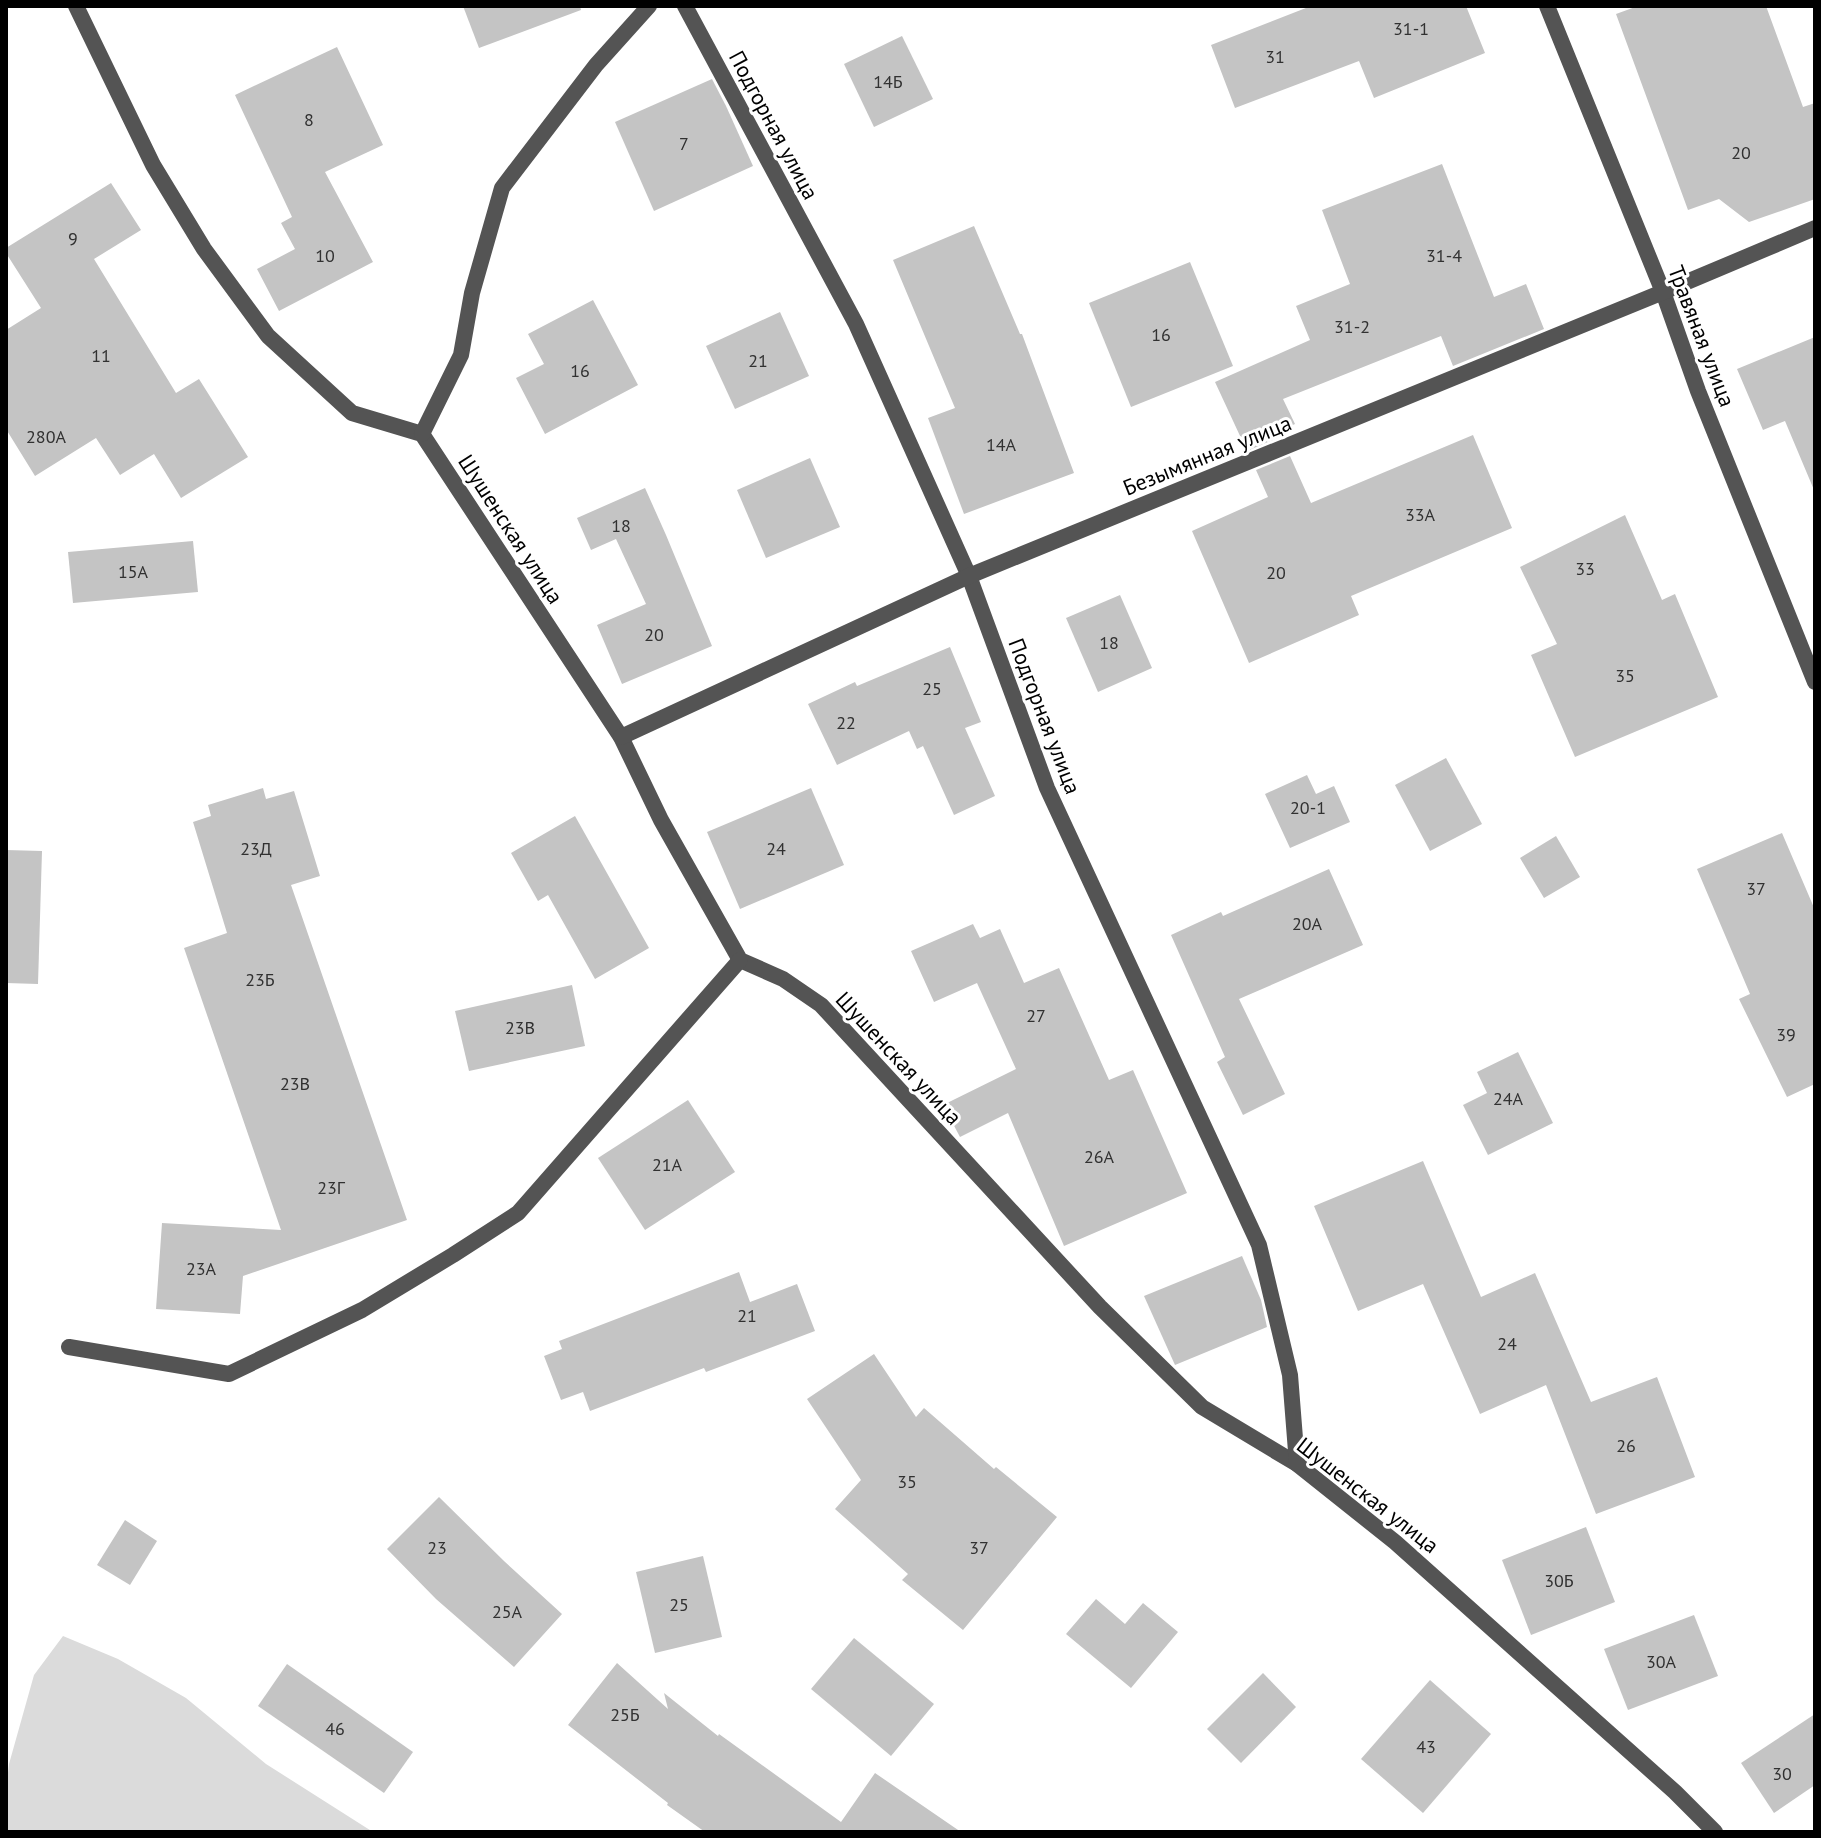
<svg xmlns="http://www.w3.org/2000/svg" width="1821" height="1838" viewBox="0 0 1821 1838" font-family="'PT Sans',sans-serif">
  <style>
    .green { fill: #dbdbdb }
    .building { fill: #c4c4c4 }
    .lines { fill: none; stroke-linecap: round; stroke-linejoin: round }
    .minor { stroke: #545454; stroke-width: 16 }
    .labels { text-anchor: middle; stroke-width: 6; stroke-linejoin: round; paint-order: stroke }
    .number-label { font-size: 18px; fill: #313131 }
    .street-label { font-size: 22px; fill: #000; stroke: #fff }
  </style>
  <rect width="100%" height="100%" fill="#fff"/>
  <polygon class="green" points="63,1636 118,1659 186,1698 266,1764 373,1832 6,1832 6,1790 9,1764 34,1675"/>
  <g class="building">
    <polygon points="463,6 580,6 581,10 479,48"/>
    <polygon points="1311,6 1466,6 1485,53 1374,98 1359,61 1235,108 1211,45"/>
    <polygon points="1638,6 1766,6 1803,107 1815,103 1815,199 1749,222 1719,199 1688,210 1616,14"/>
    <polygon points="902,36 933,99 874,127 844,64"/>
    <polygon points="337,47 383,145 325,172 373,262 279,311 257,269 295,249 281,223 292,217 235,95"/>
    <polygon points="712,79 726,106 753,166 654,211 615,122"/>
    <polygon points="1442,164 1494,297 1526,284 1544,329 1453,366 1441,336 1283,399 1295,424 1279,431 1282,436 1247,451 1215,382 1310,340 1296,306 1350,284 1322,210"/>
    <polygon points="111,183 141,230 94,259 176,393 199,379 248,457 181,498 154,454 120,475 96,438 35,476 6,429 6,330 41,308 6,253 6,248"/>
    <polygon points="974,226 1020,334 1022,334 1074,473 964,514 928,418 955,408 893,260"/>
    <polygon points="1190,262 1233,366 1131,407 1089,303"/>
    <polygon points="593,300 638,385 545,434 516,378 544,364 528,334"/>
    <polygon points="780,312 809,376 735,409 706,346"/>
    <polygon points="1815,337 1815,490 1814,490 1785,421 1763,430 1737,369"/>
    <polygon points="1473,435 1512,528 1351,596 1359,615 1249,663 1192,531 1268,497 1256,470 1290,456 1311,503"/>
    <polygon points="810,458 840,527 766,558 737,490"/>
    <polygon points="645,488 666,535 712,646 622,684 597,625 646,604 616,539 591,550 577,518"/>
    <polygon points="1625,515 1662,600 1675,594 1718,697 1575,757 1531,655 1557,644 1520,567"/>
    <polygon points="193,541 198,592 73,603 68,552"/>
    <polygon points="1120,595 1152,668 1098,692 1066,618"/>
    <polygon points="950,647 981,722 965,728 995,796 954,815 923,746 917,749 909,731 837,765 808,704 855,682 857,686"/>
    <polygon points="1446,758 1482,824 1430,851 1395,785"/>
    <polygon points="1307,775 1316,794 1334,786 1350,822 1290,848 1265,794"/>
    <polygon points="263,788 266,799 294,791 320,876 291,885 407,1220 243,1276 240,1314 156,1309 162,1223 281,1230 184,948 227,933 193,822 211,816 208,805"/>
    <polygon points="811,788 844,865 740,909 707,832"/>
    <polygon points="575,816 649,948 595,979 548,895 538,901 511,853"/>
    <polygon points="1782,833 1815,910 1815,1084 1787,1097 1739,999 1750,994 1697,869"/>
    <polygon points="1556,836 1580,877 1544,898 1520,858"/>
    <polygon points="6,850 42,851 38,984 6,983"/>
    <polygon points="1329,869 1363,945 1239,999 1285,1094 1243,1115 1217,1062 1225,1057 1171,935 1221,912 1223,916"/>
    <polygon points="973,924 980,938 1000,929 1024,983 1059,968 1109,1080 1133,1070 1187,1193 1064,1246 1008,1113 960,1137 943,1105 1016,1069 977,983 934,1002 911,951"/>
    <polygon points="572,985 585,1046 469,1071 455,1011"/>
    <polygon points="1518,1052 1553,1123 1488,1155 1463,1105 1487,1093 1477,1072"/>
    <polygon points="688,1100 735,1172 645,1230 598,1158"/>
    <polygon points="1423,1161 1481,1297 1535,1273 1591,1402 1657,1377 1695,1477 1596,1514 1546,1385 1480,1414 1423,1284 1358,1311 1314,1206"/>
    <polygon points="1242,1256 1261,1300 1267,1327 1175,1365 1144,1296"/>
    <polygon points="739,1272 750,1302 797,1284 815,1331 706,1372 704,1368 590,1411 583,1392 561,1400 544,1356 562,1349 559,1341"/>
    <polygon points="874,1354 916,1417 924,1408 994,1469 996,1467 1057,1517 963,1630 902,1580 908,1574 835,1509 861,1480 807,1399"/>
    <polygon points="439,1497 504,1561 562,1614 514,1667 436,1599 387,1549"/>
    <polygon points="125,1520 157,1541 130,1585 97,1565"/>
    <polygon points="1586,1527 1615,1602 1531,1635 1502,1560"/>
    <polygon points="703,1556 722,1637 655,1653 636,1572"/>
    <polygon points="1096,1599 1125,1624 1143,1603 1178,1632 1131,1688 1066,1634"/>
    <polygon points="1694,1615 1718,1676 1628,1710 1604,1649"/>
    <polygon points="854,1638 934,1704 891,1756 811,1689"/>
    <polygon points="617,1663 668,1709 664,1693 718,1736 719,1734 841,1822 875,1773 961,1832 705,1832 667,1805 668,1803 568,1725"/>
    <polygon points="287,1664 413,1752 384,1793 258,1706"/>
    <polygon points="1263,1673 1296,1707 1241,1763 1207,1729"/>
    <polygon points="1430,1680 1491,1734 1423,1813 1361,1759"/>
    <polygon points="1815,1714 1815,1785 1774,1813 1741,1763"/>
  </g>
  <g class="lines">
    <g class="minor">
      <polyline points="76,6 153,165 204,249 268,336 352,413 422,434 621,737 661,820 740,960 783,979 821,1005 1100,1307 1202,1407 1297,1464 1395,1542 1675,1792 1715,1832"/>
      <polyline points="685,6 856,324 969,576 1047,788 1259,1245 1290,1375 1297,1464"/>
      <polyline points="1547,6 1663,292 1698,391 1815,682"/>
      <polyline points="422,434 461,355 472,293 502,188 596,65 649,6"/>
      <polyline points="621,737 969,576 1663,292 1815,228"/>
      <polyline points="69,1347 229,1374 362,1310 453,1255 518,1213 740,960"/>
    </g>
  </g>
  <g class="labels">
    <g class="number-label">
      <text x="1411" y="35">31-1</text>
      <text x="1275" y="63">31</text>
      <text x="888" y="88">14Б</text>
      <text x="309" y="126">8</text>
      <text x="684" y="150">7</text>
      <text x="1741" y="159">20</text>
      <text x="73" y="245">9</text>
      <text x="325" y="262">10</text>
      <text x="1444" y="262">31-4</text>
      <text x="1352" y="333">31-2</text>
      <text x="1161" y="341">16</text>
      <text x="101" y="362">11</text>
      <text x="758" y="367">21</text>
      <text x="580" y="377">16</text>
      <text x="46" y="443">280А</text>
      <text x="1001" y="451">14А</text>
      <text x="1420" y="521">33А</text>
      <text x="621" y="532">18</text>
      <text x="1585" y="575">33</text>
      <text x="133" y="578">15А</text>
      <text x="1276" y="579">20</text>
      <text x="654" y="641">20</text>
      <text x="1109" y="649">18</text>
      <text x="1625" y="682">35</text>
      <text x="932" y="695">25</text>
      <text x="846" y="729">22</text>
      <text x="1308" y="814">20-1</text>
      <text x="256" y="855">23Д</text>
      <text x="776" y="855">24</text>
      <text x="1756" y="895">37</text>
      <text x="1307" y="930">20А</text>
      <text x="260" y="986">23Б</text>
      <text x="1036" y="1022">27</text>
      <text x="520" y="1034">23В</text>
      <text x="1786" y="1041">39</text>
      <text x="295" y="1090">23В</text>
      <text x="1508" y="1105">24А</text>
      <text x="1099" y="1163">26А</text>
      <text x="667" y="1171">21А</text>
      <text x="331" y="1194">23Г</text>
      <text x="201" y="1275">23А</text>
      <text x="747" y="1322">21</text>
      <text x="1507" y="1350">24</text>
      <text x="1626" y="1452">26</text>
      <text x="907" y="1488">35</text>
      <text x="437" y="1554">23</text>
      <text x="979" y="1554">37</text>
      <text x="1559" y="1587">30Б</text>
      <text x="679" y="1611">25</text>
      <text x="507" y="1618">25А</text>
      <text x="1661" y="1668">30А</text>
      <text x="625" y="1721">25Б</text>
      <text x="335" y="1735">46</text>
      <text x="1426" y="1753">43</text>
      <text x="1782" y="1780">30</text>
    </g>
    <g class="street-label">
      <text transform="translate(774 125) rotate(62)" y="8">Подгорная улица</text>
      <text transform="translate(1702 336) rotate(69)" y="8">Травяная улица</text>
      <text transform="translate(1207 455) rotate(-22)" y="8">Безымянная улица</text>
      <text transform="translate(511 529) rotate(57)" y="8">Шушенская улица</text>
      <text transform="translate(1045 716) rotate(69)" y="8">Подгорная улица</text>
      <text transform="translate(899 1058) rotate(47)" y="8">Шушенская улица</text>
      <text transform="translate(1368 1495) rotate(38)" y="8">Шушенская улица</text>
    </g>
  </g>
  <rect width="1821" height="1838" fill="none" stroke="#000000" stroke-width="16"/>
</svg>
